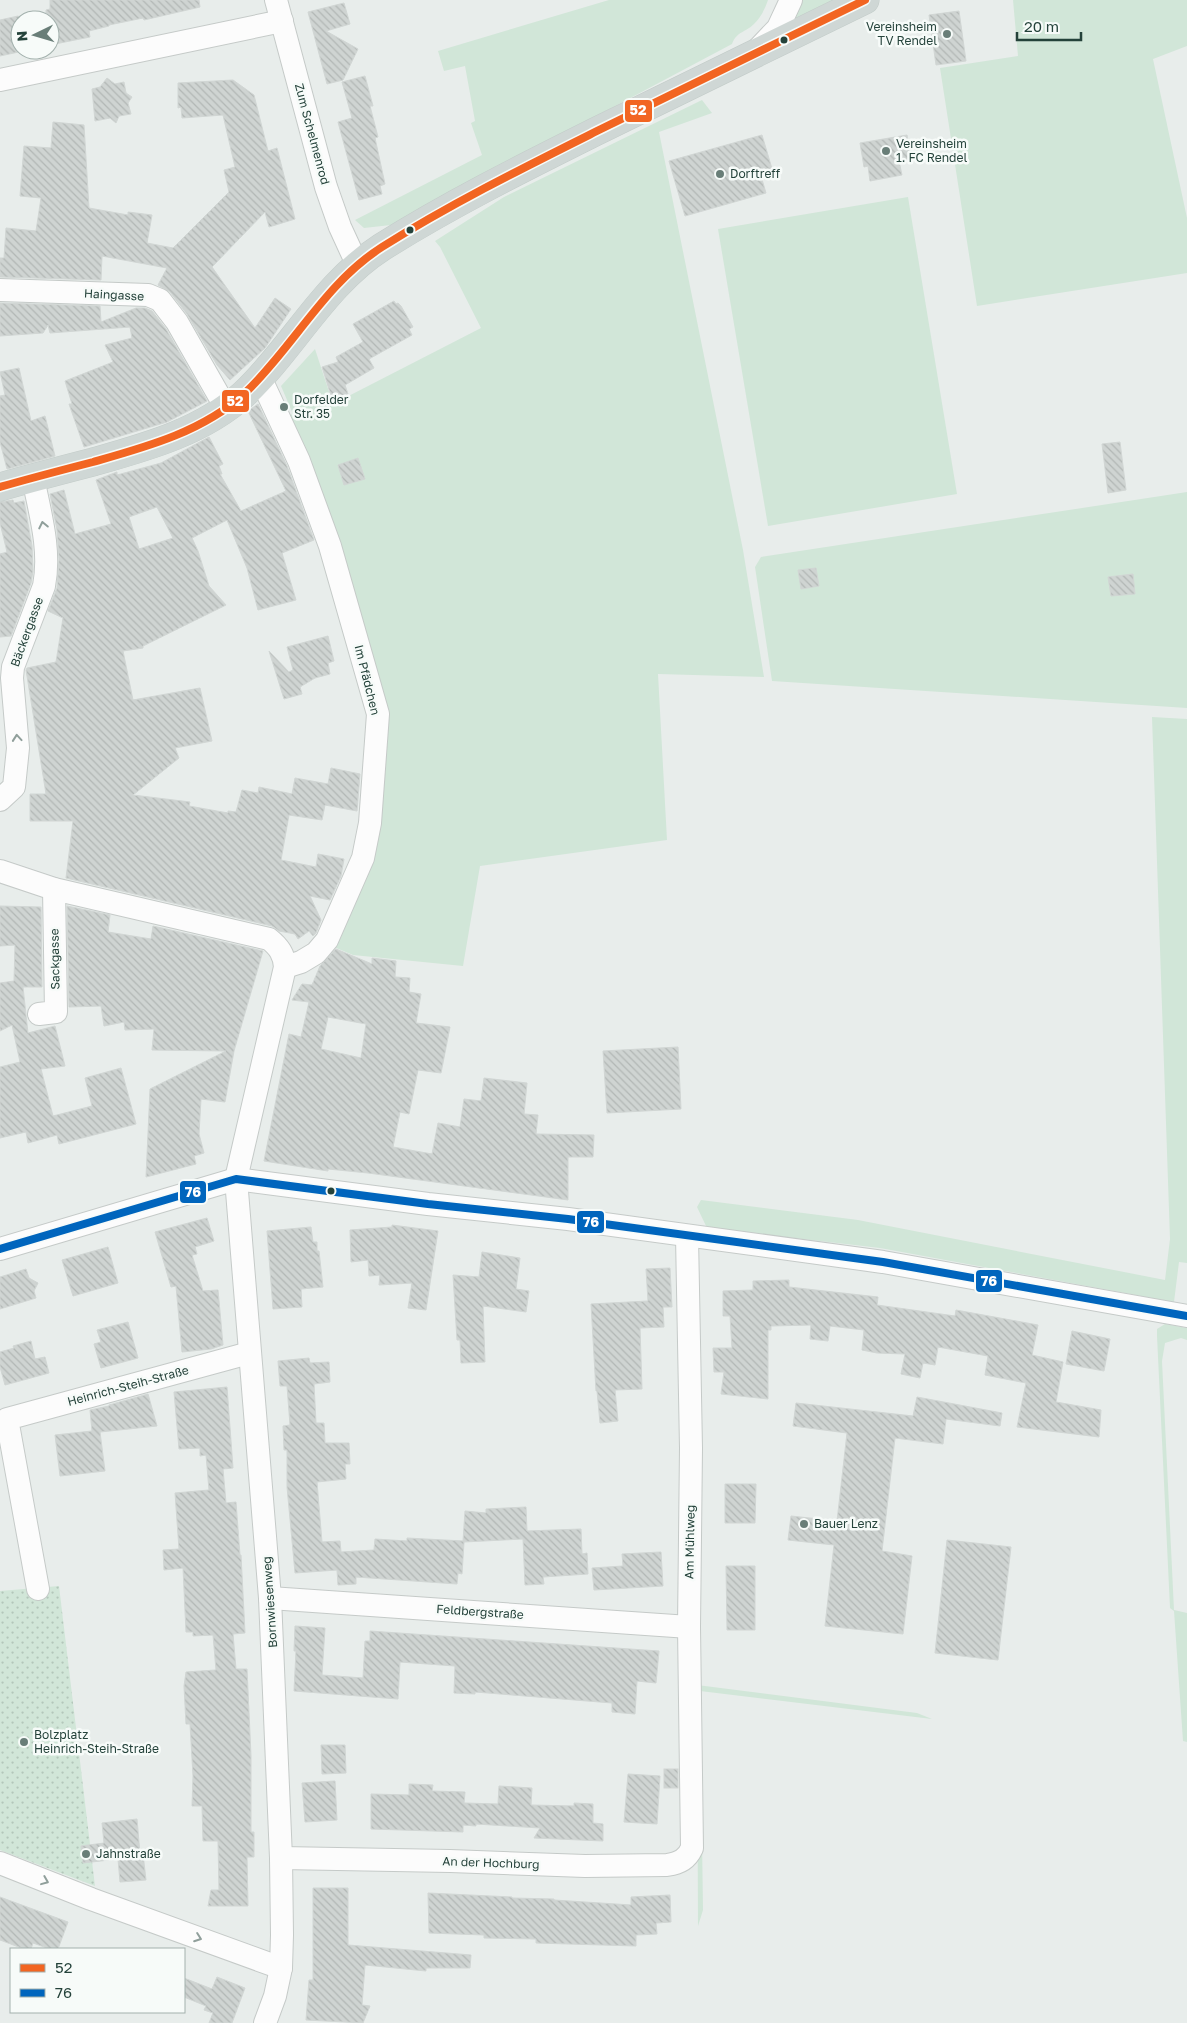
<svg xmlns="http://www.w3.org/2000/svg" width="1187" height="2023" viewBox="0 0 1187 2023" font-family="'Golos Text',sans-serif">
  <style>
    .green { fill: #d1e6d8 }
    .park { fill: url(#park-dots) }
    .building { fill: url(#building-back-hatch); stroke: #d1d6d4; fill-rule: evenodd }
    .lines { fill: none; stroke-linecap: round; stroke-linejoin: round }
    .minor-casing { stroke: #c5cac8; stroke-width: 24 }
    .major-casing { stroke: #c3ccc9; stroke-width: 29 }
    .minor { stroke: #fcfcfc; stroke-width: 22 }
    .major { stroke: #cfd7d5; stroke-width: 28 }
    .bus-1-casing { stroke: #f7fbf9; stroke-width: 11 }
    .bus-2-casing { stroke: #f7fbf9; stroke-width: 11 }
    .bus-1 { stroke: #f26522; stroke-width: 8 }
    .bus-2 { stroke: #0065bd; stroke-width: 8 }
    .oneway { stroke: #909f9b }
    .poi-dot { fill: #697e78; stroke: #f7fbf9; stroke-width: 2 }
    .bus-dot { fill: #24423a; stroke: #f7fbf9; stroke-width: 2 }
    .labels { text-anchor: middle; stroke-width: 5; stroke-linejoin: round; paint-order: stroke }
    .poi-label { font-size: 12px; fill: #24423a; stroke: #f7fbf9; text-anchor: start }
    .street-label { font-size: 12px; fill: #24423a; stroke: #f7fbf9 }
    .line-badge { stroke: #f7fbf9; stroke-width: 2 }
    .badge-label { font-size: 14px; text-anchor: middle; font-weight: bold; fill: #fff }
  </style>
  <defs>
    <pattern id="park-dots" width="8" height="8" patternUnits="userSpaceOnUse" patternTransform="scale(1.25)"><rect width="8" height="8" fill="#d1e6d8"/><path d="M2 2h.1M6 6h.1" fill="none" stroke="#b3c6ba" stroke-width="1.8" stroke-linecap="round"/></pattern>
    <pattern id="building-back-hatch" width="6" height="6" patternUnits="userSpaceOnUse" patternTransform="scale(1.25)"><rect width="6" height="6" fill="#cfd4d2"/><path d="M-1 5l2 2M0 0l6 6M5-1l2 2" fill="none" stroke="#b2b7b5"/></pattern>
  </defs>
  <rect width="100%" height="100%" fill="#e8edeb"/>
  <g class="green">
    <path d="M 609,0 L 768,0 C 765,9 761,17 754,24 C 745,33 737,31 732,44 L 391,225 L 364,228 L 355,220 L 482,155 L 471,123 L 475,121 L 465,66 L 444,71 L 438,51 Z"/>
    <polygon points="801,0 834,0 797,19 795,17"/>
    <polygon points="1013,0 1187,0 1187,46 1153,59 1187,218 1187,273 977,306 940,68 1018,56"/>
    <polygon points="702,100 712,113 659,132 743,550 764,677 658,674 667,840 480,866 463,966 353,955 329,945 365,867 382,721 285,417 293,414 281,386 315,349 333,404 481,328 440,247 435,241 504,197"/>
    <polygon points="908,197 957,494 768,526 718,229"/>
    <polygon points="1187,492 1187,708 772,681 755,567 761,557"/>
    <polygon points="1152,717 1187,719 1187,1263 1179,1262 1174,1302 880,1248 707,1228 697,1207 701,1200 858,1220 1165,1280 1170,1239"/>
    <polygon points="1165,1324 1187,1328 1187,1340 1181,1338 1165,1343 1162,1361 1174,1610 1187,1613 1187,1742 1183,1741 1174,1611 1170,1608 1157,1336 1157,1329"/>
    <polygon points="697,1685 917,1713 932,1719 700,1691 703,1910 698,1926"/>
  </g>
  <polygon class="park" points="59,1586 95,1886 0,1850 0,1591"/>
  <g class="building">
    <polygon points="50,0 199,0 200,7 144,20 143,18 109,25 109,26 89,31 90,37 50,45 50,20 20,20 20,50 28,50 0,56 0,20 18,16 21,18 46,13 46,10 50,9"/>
    <polygon points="344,3 350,24 326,31 358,49 343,80 327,84 308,12"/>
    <polygon points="959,11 966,61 936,65 929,15"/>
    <polygon points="365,76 373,106 370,106 378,137 375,138 385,184 380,186 382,194 359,200 338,122 352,118 342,82"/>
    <polygon points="107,78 115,84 124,82 126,93 132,97 128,103 131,114 119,116 116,123 110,118 95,121 92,89 100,87"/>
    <polygon points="233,80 254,95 268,151 277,148 295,219 269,227 265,212 212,267 255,328 275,298 291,309 265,348 230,380 217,365 187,314 170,292 158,285 167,268 102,256 101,280 0,277 0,258 4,258 6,228 36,231 41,198 20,196 24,146 51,148 53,122 84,125 89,208 128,215 128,212 152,215 147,243 173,248 229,192 224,170 235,167 223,115 182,118 181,107 178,108 178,83"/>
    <polygon points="762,135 773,172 761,176 766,193 685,216 669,161"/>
    <polygon points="907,135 911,159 899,161 902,175 870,181 868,166 864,167 860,143"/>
    <polygon points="394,301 396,304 398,303 401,306 413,327 409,329 412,335 369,359 374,368 345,385 348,394 332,399 322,367 338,362 336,357 363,342 353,324"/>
    <polygon points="0,303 100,306 101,322 136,308 145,308 152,311 166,329 207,401 167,422 84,447 69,404 72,404 65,381 113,362 105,345 132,338 130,327 50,333 48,325 43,333 0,336"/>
    <polygon points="19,368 31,421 45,416 55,456 7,469 0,442 0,396 5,395 0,372"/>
    <path d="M 258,404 L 287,466 L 314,540 L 282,553 L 296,600 L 258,610 L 247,568 L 227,520 L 192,538 L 198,551 L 209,586 L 226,605 L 143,646 L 143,648 L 123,651 L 133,700 L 200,688 L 212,741 L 175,748 L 179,758 L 133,795 L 190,802 L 189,806 L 228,813 L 228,811 L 236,812 L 242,790 L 258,793 L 259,787 L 292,794 L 295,778 L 328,784 L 331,768 L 360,774 L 357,811 L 325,805 L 322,820 L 289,815 L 281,860 L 316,867 L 318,854 L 344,859 L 341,876 L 330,900 L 310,896 L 321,920 L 316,933 L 313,936 L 309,931 L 298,939 L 295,934 L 279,931 L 272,926 L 66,878 L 73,821 L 30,821 L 30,794 L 46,794 L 26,670 L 27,668 L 56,662 L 63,618 L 48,611 L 57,588 L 59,559 L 57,530 L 50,494 L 64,490 L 75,534 L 111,524 L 96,480 L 117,472 L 117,475 L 161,463 L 209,437 L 223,464 L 219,466 L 222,474 L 220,474 L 241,511 L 286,491 L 248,411 ZM 157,507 L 173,538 L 139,549 L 129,517 Z"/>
    <polygon points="1120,442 1126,490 1108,493 1102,444"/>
    <polygon points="358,458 365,479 344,485 338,465"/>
    <polygon points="13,500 14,503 24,501 32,546 33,571 31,583 11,636 0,637 0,554 7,552 0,523 0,502"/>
    <polygon points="816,568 819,586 801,589 798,570"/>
    <polygon points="1133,574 1135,594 1111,596 1108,577"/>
    <polygon points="328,636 334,661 328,663 330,674 315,678 300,687 302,694 284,699 269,651 289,672 293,670 287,647"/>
    <polygon points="0,906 41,907 42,987 23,987 28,1033 55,1026 65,1066 41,1069 53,1116 92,1106 85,1078 121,1068 136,1124 59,1144 57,1135 28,1143 26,1132 0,1138 0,1067 20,1062 12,1025 0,1031 0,983 14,981 15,945 0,946"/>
    <polygon points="67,906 110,915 108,932 151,939 153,926 263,951 234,1051 225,1102 201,1099 199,1134 204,1153 194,1156 196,1164 146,1177 150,1089 226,1051 152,1050 154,1029 125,1030 124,1022 104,1026 101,1006 69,1007"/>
    <path d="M 336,949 L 372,964 L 372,958 L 396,961 L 395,977 L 410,978 L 409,992 L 421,994 L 416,1023 L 450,1027 L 441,1073 L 418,1070 L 409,1114 L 400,1112 L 393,1147 L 432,1154 L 438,1123 L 460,1127 L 464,1099 L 481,1101 L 484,1078 L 527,1083 L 524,1114 L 538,1115 L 536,1134 L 594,1135 L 593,1157 L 568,1157 L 568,1200 L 368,1173 L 328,1169 L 328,1171 L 264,1161 L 289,1034 L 301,1037 L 309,1002 L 292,1000 L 302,984 L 312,985 L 320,966 ZM 328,1017 L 366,1024 L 361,1058 L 321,1049 Z"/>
    <polygon points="678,1047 681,1109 607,1113 603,1051"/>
    <polygon points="207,1218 214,1241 195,1247 197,1254 192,1255 203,1291 218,1290 223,1345 211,1349 182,1352 176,1286 171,1287 155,1232"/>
    <polygon points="392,1225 438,1231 426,1310 408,1308 412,1283 379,1285 380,1275 369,1276 368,1260 351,1262 350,1230 392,1227"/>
    <polygon points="311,1227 313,1242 317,1242 317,1251 319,1251 323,1287 301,1289 302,1307 273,1309 267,1231"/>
    <polygon points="108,1247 118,1283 73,1296 62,1260"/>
    <polygon points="482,1252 520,1258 516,1289 529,1291 526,1312 483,1306 485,1362 461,1363 460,1340 457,1340 453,1275 479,1277"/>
    <polygon points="670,1268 672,1307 663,1307 664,1327 640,1328 642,1389 615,1390 618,1421 600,1423 597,1391 596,1391 591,1304 648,1301 646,1269"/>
    <polygon points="26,1269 29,1278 38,1283 34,1291 36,1298 0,1309 0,1277"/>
    <polygon points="789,1280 789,1287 878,1297 877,1305 955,1316 956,1310 1038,1325 1032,1355 1063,1362 1056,1402 1101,1410 1099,1437 1017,1427 1026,1383 985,1375 988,1356 938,1347 935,1365 923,1363 920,1378 901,1374 905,1354 877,1353 862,1350 864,1330 830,1326 828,1341 810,1339 811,1325 771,1326 771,1330 768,1330 768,1399 721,1394 724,1372 714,1372 713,1348 732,1348 730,1316 723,1316 723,1291 753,1290 753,1281"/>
    <polygon points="128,1322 138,1358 101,1368 94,1344 101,1342 97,1330"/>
    <polygon points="1072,1331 1110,1339 1104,1371 1066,1364"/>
    <polygon points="31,1341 35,1359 45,1357 49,1373 5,1385 0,1367 0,1352 14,1348 13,1346"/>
    <polygon points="309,1358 310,1363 329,1362 330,1382 314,1384 316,1423 324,1423 325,1443 349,1443 350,1464 345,1464 346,1479 317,1482 322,1542 340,1541 341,1552 374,1550 375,1539 407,1541 407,1538 463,1541 465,1511 486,1513 486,1509 526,1507 527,1531 581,1529 582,1554 587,1553 588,1574 543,1577 544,1584 525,1585 523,1539 464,1542 462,1574 458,1573 457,1584 356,1577 356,1584 338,1585 337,1570 295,1573 287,1487 287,1450 284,1450 283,1426 290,1425 287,1386 280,1386 278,1361"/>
    <polygon points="227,1387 233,1468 223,1469 226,1503 236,1502 240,1555 241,1555 245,1633 233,1634 236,1669 247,1669 251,1756 251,1832 254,1832 254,1857 247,1857 248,1906 208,1906 211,1890 219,1890 218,1841 203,1841 202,1806 192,1806 193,1776 190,1724 186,1724 184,1686 186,1672 216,1670 213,1635 193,1636 193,1632 186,1632 183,1568 164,1570 163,1550 179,1549 175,1493 209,1490 206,1455 200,1456 200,1448 179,1449 174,1392"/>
    <polygon points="148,1394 157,1426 100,1432 105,1471 60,1476 55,1435 92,1431 90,1410 109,1406 109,1405"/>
    <polygon points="917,1397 1002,1413 1000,1426 946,1419 943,1444 895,1438 882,1551 912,1556 903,1634 825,1626 834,1545 788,1540 791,1516 837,1521 847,1433 793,1426 796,1403 913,1416"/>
    <polygon points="725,1484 756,1484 755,1523 725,1523"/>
    <polygon points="947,1540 1011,1547 998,1660 935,1653"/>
    <polygon points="661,1552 663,1586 594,1590 592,1568 623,1566 622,1554"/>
    <polygon points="726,1566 755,1566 755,1630 727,1630"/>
    <polygon points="295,1626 325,1628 322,1675 363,1678 365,1641 370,1641 370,1631 659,1651 656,1683 637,1681 635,1714 612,1712 612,1703 475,1692 475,1694 454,1693 455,1666 400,1662 398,1699 294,1691 296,1651 294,1651"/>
    <polygon points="321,1745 345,1745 346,1773 322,1774"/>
    <rect x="664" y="1769" width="14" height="19"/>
    <polygon points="628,1774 660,1776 657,1824 624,1822"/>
    <polygon points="335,1781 337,1820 305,1822 302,1783"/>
    <polygon points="409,1784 433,1785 432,1791 465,1792 464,1803 498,1804 499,1786 532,1788 531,1805 574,1806 574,1803 593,1804 593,1823 603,1824 603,1841 534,1838 540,1828 476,1824 476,1826 463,1825 463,1832 371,1829 371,1794 409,1795"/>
    <polygon points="137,1819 140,1854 143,1854 146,1880 120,1882 118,1859 83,1863 81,1846 104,1843 102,1823"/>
    <polygon points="313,1888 348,1888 348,1945 471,1955 470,1968 426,1968 426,1971 365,1965 362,2005 370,2006 363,2023 306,2020 309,1980 313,1980"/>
    <polygon points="428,1893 512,1897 512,1898 554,1899 554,1900 631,1905 631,1897 670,1895 671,1922 656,1923 657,1934 636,1935 636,1946 536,1943 536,1939 484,1938 484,1935 429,1933"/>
    <polygon points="0,1897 68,1922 58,1949 50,1949 33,1943 31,1949 24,1949 0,1940"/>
    <polygon points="217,1977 245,1988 232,2023 209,2023 213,2013 204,2010 206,2006 184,1997 184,1978 212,1989"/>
  </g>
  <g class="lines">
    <defs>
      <g id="minor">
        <polyline points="276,0 326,187 340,227 357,264"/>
        <polyline points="759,48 778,28 791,0"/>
        <polyline points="0,80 282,21"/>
        <polyline points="0,290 148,295 160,300 177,322 226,408"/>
        <polyline points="260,377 299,461 330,546 378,714 370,823 363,858 327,940 316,953 301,962 285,967"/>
        <path d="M 0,800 L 14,787 L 18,748 L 12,678 L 13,667 L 44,586 C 51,550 40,513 33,478"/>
        <path d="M 0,871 L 54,889 L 269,939 C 279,947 284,954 285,967 L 236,1179 L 270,1598 L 281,1858 L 282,1935 L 281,1968 L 275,1996 L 265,2023"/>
        <polyline points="39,1014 56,1012 54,889"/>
        <polyline points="0,1249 236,1179 428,1204 568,1219 883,1262 1187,1316"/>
        <polyline points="38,1589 7,1419 249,1353"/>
        <polyline points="270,1598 689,1627"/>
        <path d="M 281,1858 L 450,1861 L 585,1866 L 667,1865 C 680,1863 687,1859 692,1848 L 689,1627 L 691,1448 L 687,1236"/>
        <polyline points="0,1863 91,1899 281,1968"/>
      </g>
      <path id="major" d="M 0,487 C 31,478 62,470 93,462 C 146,447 202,432 244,394 C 293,348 324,284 382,247 C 452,203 527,166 601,129 C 688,86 777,43 865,0"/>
    </defs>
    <use href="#minor" class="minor-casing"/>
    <use href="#major" class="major-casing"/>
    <use href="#minor" class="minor"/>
    <use href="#major" class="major"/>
    <defs>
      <path id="bus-1" d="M 0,487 C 31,478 62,470 93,462 C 146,447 202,432 244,394 C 293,348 324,284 382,247 C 452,203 527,166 601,129 C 688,86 777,43 865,0"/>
      <polyline id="bus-2" points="0,1249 236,1179 428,1204 568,1219 883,1262 1187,1316"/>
    </defs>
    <use href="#bus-1" class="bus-1-casing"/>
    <use href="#bus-2" class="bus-2-casing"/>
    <use href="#bus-1" class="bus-1"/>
    <use href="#bus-2" class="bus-2"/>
  </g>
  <defs><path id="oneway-chevron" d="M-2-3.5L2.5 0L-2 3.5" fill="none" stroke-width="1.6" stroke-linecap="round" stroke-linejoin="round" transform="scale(1.25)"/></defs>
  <g class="oneway">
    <use href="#oneway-chevron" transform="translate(43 525) rotate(-102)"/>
    <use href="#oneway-chevron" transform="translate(17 738) rotate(-95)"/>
    <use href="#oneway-chevron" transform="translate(45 1881) rotate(22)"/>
    <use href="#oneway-chevron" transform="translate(198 1938) rotate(20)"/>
  </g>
  <g class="poi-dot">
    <circle cx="947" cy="34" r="5"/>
    <circle cx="886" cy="151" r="5"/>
    <circle cx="720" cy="174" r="5"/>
    <circle cx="284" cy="407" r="5"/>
    <circle cx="804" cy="1524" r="5"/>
    <circle cx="24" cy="1742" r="5"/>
    <circle cx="86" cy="1854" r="5"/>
  </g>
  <g class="bus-dot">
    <circle cx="784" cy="40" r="4.5"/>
    <circle cx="410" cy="230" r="4.5"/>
    <circle cx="331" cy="1191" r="4.5"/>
  </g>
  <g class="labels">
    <g class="poi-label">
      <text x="937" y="31" text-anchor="end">Vereinsheim<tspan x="937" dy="14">TV Rendel</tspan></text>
      <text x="896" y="148">Vereinsheim<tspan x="896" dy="14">1. FC Rendel</tspan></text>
      <text x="730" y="178">Dorftreff</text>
      <text x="294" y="404">Dorfelder<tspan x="294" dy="14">Str. 35</tspan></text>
      <text x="814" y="1528">Bauer Lenz</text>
      <text x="34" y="1739">Bolzplatz<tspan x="34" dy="14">Heinrich-Steih-Straße</tspan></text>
      <text x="96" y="1858">Jahnstraße</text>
    </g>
    <g class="street-label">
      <text transform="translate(312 134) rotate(75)" y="4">Zum Schelmenrod</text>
      <text transform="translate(114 295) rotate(3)" y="4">Haingasse</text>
      <text transform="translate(27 632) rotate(-70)" y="4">Bäckergasse</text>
      <text transform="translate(367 680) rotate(76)" y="4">Im Pfädchen</text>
      <text transform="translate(55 959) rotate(-91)" y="4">Sackgasse</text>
      <text transform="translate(128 1386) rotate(-15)" y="4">Heinrich-Steih-Straße</text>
      <text transform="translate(690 1542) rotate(-89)" y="4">Am Mühlweg</text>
      <text transform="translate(270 1602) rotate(-94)" y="4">Bornwiesenweg</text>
      <text transform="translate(480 1612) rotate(4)" y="4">Feldbergstraße</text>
      <text transform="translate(491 1863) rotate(2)" y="4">An der Hochburg</text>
    </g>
  </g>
  <g class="line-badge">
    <rect x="624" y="99" width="29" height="24" rx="5" fill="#f26522"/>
    <rect x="221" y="389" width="29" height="24" rx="5" fill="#f26522"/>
    <rect x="179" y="1180" width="28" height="24" rx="5" fill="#0065bd"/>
    <rect x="576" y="1210" width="29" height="24" rx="5" fill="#0065bd"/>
    <rect x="975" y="1269" width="28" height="24" rx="5" fill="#0065bd"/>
  </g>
  <g class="badge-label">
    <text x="638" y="115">52</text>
    <text x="235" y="406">52</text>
    <text x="193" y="1197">76</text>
    <text x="591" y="1227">76</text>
    <text x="989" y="1286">76</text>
  </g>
  <rect x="10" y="1948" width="175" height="65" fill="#f7fbf9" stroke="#a3b1ad"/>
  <rect x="20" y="1964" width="25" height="8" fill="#f26522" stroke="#a3b1ad"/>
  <text x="55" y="1973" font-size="15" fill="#24423a">52</text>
  <rect x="20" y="1989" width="25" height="8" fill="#0065bd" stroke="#a3b1ad"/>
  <text x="55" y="1998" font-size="15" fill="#24423a">76</text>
  <g transform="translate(35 35) rotate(265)"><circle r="24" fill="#f7fbf9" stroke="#a3b1ad"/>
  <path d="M0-4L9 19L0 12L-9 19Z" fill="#697e78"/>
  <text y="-8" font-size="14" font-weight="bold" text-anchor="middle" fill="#24423a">N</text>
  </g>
  <path d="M1017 32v8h64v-8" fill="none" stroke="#24423a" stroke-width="2.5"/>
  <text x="1024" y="32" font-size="15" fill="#24423a" stroke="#f7fbf9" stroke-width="4" paint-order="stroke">20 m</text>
</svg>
